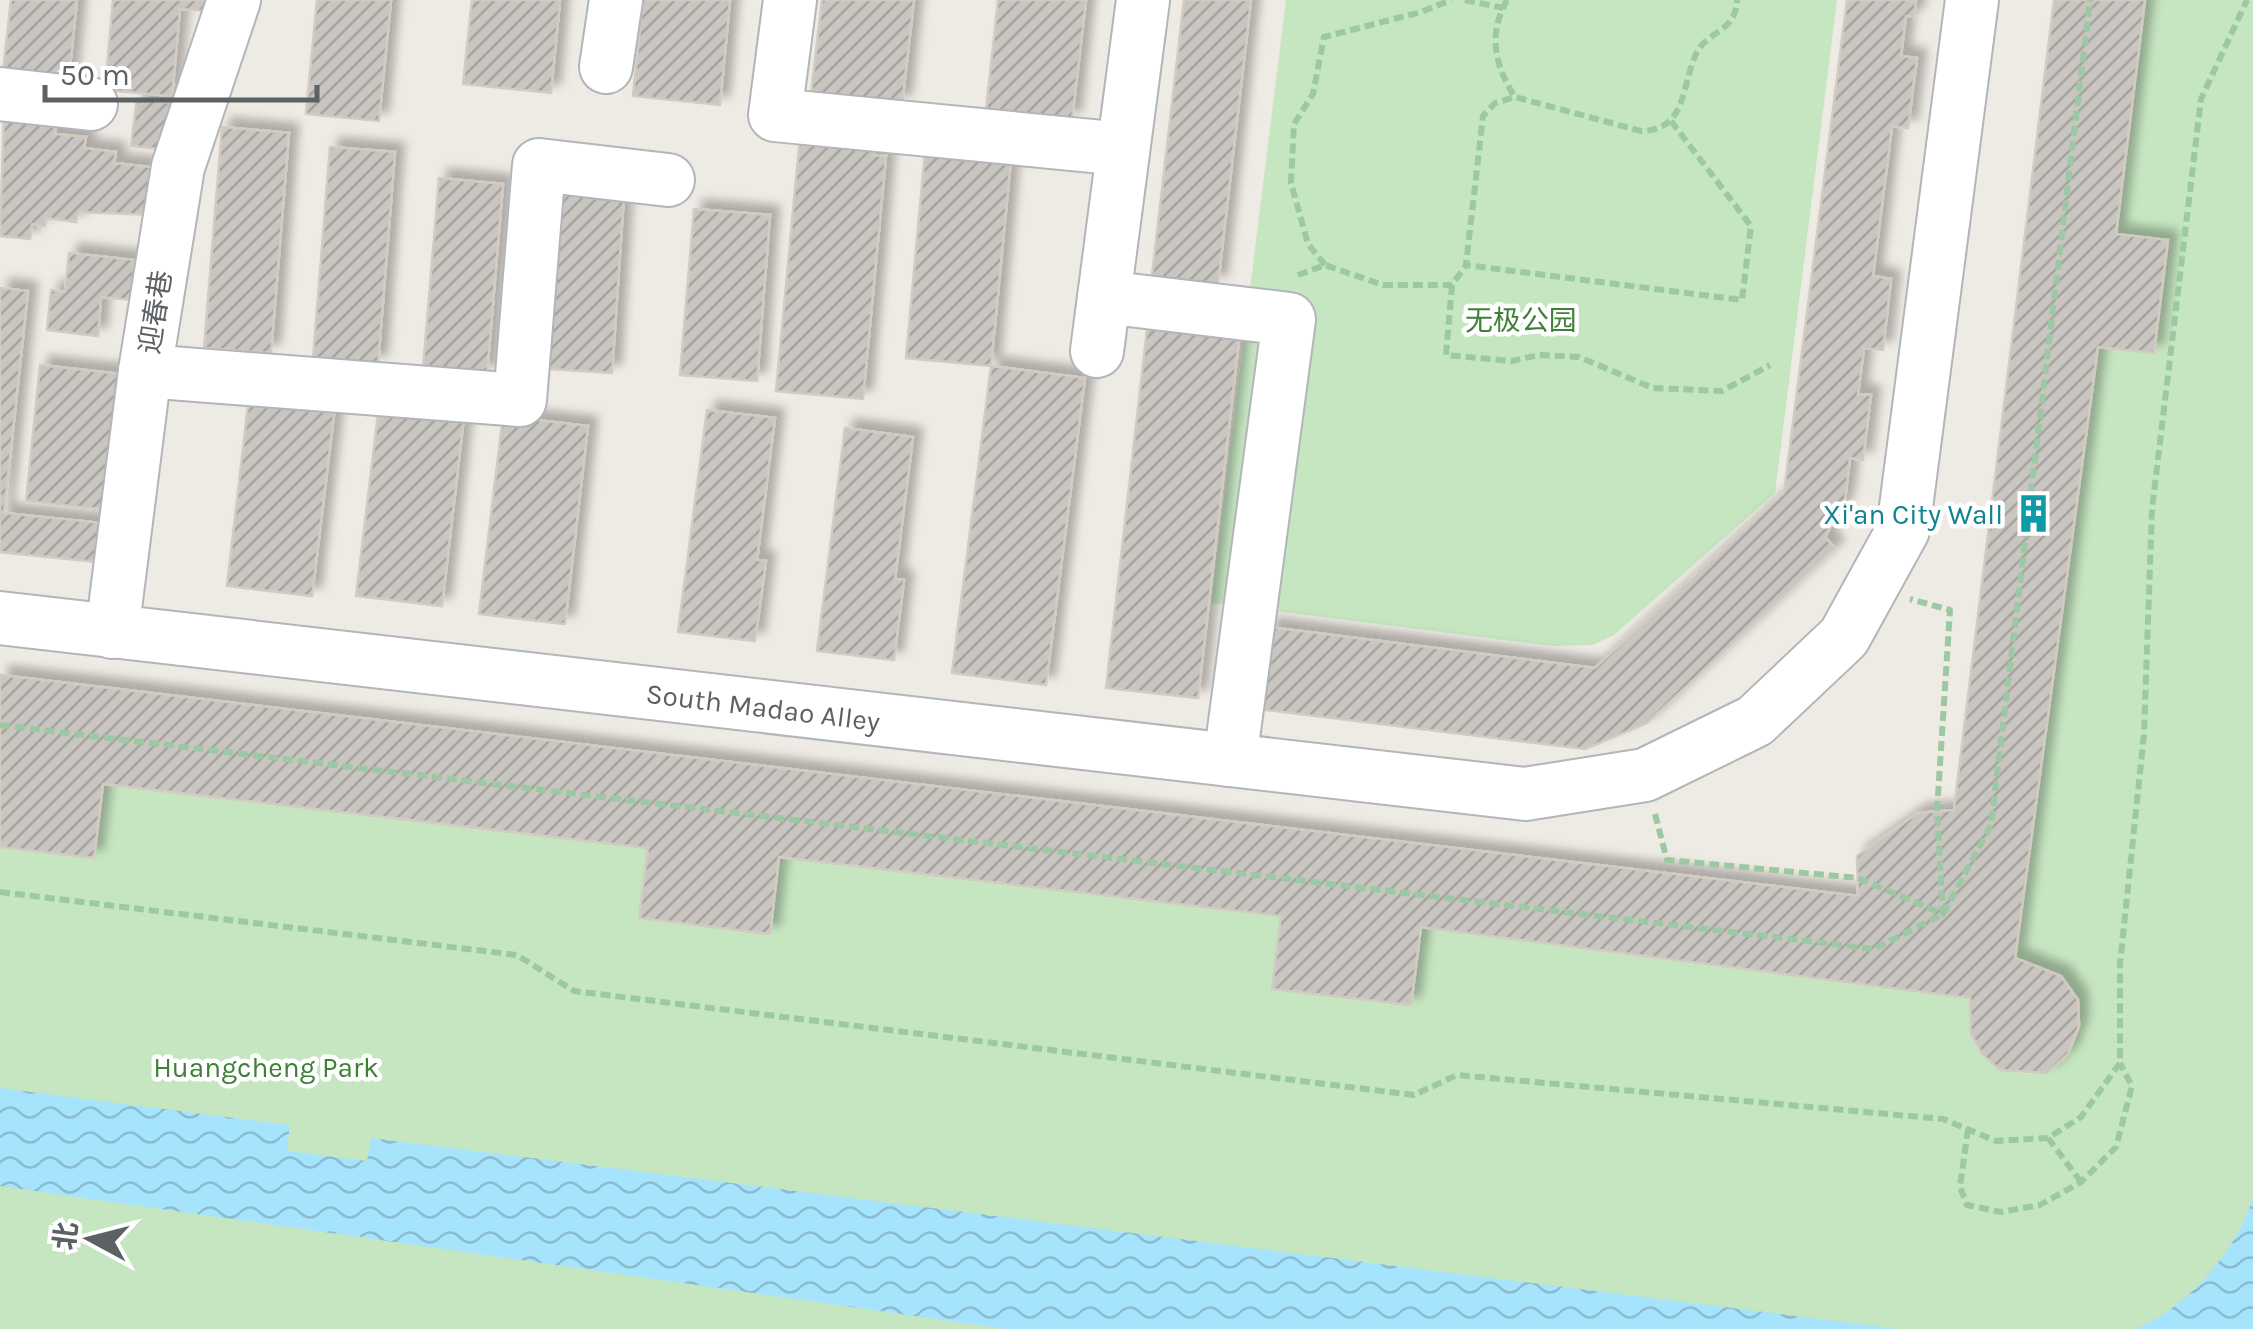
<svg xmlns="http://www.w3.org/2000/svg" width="2253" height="1329" viewBox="0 0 2253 1329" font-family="Karla,'Noto Sans SC',sans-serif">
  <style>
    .park { fill: #c6e5c1 }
    .water { fill: url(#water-waves) }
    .building { fill: url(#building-hatch); stroke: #d3cbc2; stroke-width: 2.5; filter: url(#shadow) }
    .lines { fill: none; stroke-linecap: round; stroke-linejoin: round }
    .minor-casing { stroke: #b1b6b9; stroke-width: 56 }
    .path { stroke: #9cc9a2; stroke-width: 6; stroke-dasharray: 10 5; stroke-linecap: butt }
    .minor { stroke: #fff; stroke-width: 52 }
    .labels { text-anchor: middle; stroke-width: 9; stroke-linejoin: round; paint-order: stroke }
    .street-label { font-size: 28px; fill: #5c6164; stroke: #fff }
    .park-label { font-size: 28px; fill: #3e8136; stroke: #fff }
    .culture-label { font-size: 28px; fill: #0d838f; stroke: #fff; text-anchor: end }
  </style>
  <defs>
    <pattern id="water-waves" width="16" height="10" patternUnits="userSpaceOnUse" patternTransform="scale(2.5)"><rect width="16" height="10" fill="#a6e4fd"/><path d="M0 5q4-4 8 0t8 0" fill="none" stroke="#8abcd0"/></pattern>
    <pattern id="building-hatch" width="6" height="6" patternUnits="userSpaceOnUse" patternTransform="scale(2.5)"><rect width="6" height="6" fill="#c9c5c0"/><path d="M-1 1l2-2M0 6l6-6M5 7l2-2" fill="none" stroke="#a6a3a0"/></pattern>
    <filter id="shadow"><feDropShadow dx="9" dy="-9" stdDeviation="5" flood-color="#0004"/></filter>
  </defs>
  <rect width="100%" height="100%" fill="#eeeae4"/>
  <g class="park">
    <polygon points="1286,0 1837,0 1775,493 1614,635 1593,645 1552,646 1211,603"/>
    <path d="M 2145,0 L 2253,0 L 2253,1329 L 0,1329 L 0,847 L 94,858 L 103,784 L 648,848 L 640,918 L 770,934 L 779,857 L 1281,916 L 1273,989 L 1411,1005 L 1421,927 L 1970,998 C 1963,1055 1994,1077 2047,1073 C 2103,1021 2083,977 2015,958 L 2098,347 L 2154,353 L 2168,241 L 2116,234 Z"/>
  </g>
  <g class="water">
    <polygon points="0,1088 290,1125 287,1151 367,1161 371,1138 1900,1329 1006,1329 0,1186"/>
    <path d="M 2253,1198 L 2253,1329 L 2135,1329 C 2186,1309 2237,1251 2253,1198 Z"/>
  </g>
  <g class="building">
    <polygon points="11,0 77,0 68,86 2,80"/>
    <polygon points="113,0 209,0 208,11 180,9 172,96 105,90"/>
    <polygon points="317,0 391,0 379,121 306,114"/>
    <polygon points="472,0 560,0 551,93 463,84"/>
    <polygon points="643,0 730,0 720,105 633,96"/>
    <polygon points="822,0 914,0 902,104 811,94"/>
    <polygon points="998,0 1086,0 1072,120 986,111"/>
    <polygon points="1184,0 1251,0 1218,284 1152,276"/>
    <polygon points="1847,0 1916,0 1914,17 1906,16 1901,56 1917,58 1908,128 1892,126 1873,276 1891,279 1883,350 1864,348 1858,394 1871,395 1863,460 1850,458 1845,500 1825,537 1835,548 1647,723 1585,749 1258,709 1268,627 1595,668 1784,493"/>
    <polygon points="2054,0 2145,0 2116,234 2168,240 2154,353 2098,347 2015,958 2061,976 2078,1000 2079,1026 2068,1054 2047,1073 2000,1070 1983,1055 1971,1034 1970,998 1421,927 1411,1005 1272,989 1281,916 779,857 770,934 639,918 648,848 103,784 94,858 0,847 0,675 1858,896 1857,856 1918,813 1954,810"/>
    <polygon points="137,99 174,103 169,150 131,146"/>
    <polygon points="4,116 43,120 42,126 56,127 55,134 86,137 84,148 116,152 114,163 159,168 154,215 78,212 76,222 46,218 45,226 32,224 30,239 0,236"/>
    <polygon points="801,126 876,133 874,155 886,156 863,399 776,391"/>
    <polygon points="222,127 289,133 271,353 204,348"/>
    <polygon points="926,141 1012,149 991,366 906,358"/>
    <polygon points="330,147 395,152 378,364 313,359"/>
    <polygon points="439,178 503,184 487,374 423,369"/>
    <polygon points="549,189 624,195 612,373 536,368"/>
    <polygon points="694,209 770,215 757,381 680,375"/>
    <polygon points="69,253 135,260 131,300 101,297 98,336 47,330 51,290 65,292"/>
    <polygon points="0,288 28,291 4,513 111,524 106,563 0,552"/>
    <polygon points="1148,321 1240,331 1198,698 1106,688"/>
    <polygon points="40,365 131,375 117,511 26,501"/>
    <polygon points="991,366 1085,378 1046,685 952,673"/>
    <polygon points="250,388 336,398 312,596 227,586"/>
    <polygon points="380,398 465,408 442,606 356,596"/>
    <polygon points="707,410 775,418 757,560 766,561 755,641 678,632"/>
    <polygon points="503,416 588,426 565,624 479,614"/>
    <polygon points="845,428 913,437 895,579 904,580 894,660 817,651"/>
  </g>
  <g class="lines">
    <defs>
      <g id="minor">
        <polyline points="790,0 775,115 1123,149"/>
        <polyline points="606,67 616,0"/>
        <polyline points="0,94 91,104"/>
        <polyline points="1104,297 1289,319 1230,760"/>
        <polyline points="1097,351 1143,0"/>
        <polyline points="145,371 520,400 539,165 668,180"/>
        <polyline points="0,618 1525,794 1645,775 1755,721 1844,637 1903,530 1972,0"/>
        <polyline points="112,632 145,371 178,167 234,0"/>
      </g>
    </defs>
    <use href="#minor" class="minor-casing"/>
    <g class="path">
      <polyline points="1465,0 1503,8"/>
      <path d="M 1507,0 C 1488,34 1494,65 1515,97"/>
      <path d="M 1671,121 L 1751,226 L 1742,300 L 1466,265 L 1483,116 L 1495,103 L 1515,97 L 1641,131 C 1687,130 1681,87 1696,54 C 1707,30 1736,33 1737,0"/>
      <polyline points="1325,265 1308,244 1291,183 1294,124 1313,94 1324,37 1421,12 1451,0"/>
      <polyline points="1298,275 1325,265 1383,285 1452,285 1466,265"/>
      <polyline points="1452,285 1446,355 1512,361 1539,355 1579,357 1653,388 1722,391 1770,365"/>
      <polyline points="0,725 1874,949 1943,914 1991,825 2090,0"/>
      <polyline points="1655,814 1667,860 1858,878 1943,914 1937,811 1950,610 1910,599"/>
      <polyline points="0,892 517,955 574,991 1414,1095 1457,1075 1943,1119 1996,1141 2048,1138 2081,1117 2120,1063 2120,964 2144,734 2152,509 2201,99 2247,0"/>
      <polyline points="1968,1129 1960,1187 1967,1205 2001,1212 2040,1205 2081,1182 2116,1147 2132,1086 2120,1063"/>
      <polyline points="2048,1138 2081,1182"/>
    </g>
    <use href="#minor" class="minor"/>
  </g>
  <defs>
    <symbol id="building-bare" viewBox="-9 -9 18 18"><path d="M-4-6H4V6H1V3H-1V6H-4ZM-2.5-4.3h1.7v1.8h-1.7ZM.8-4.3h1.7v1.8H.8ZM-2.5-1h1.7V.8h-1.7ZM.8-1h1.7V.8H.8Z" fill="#0f9aa8" stroke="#fff" stroke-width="2.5" paint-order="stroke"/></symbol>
  </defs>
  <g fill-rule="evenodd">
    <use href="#building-bare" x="2006" y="486" width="55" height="55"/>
  </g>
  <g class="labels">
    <g class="street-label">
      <text transform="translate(155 312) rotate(-81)" y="10">迎春巷</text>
      <text transform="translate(763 707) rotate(7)" y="10">South Madao Alley</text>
    </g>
    <g class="park-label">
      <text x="1521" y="330">无极公园</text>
      <text x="266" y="1077">Huangcheng Park</text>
    </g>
    <g class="culture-label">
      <text x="2003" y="524">Xi'an City Wall</text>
    </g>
  </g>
  <g transform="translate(90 1239) rotate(277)" stroke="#ffffff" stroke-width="8" paint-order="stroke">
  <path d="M0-8L18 38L0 25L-18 38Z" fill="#5c6164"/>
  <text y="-15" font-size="28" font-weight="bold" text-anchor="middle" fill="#5c6164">北</text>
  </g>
  <path d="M45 85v15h272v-15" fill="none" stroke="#5c6164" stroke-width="5"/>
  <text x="60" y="85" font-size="30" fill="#5c6164" stroke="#ffffff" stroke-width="8" paint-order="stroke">50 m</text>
</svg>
